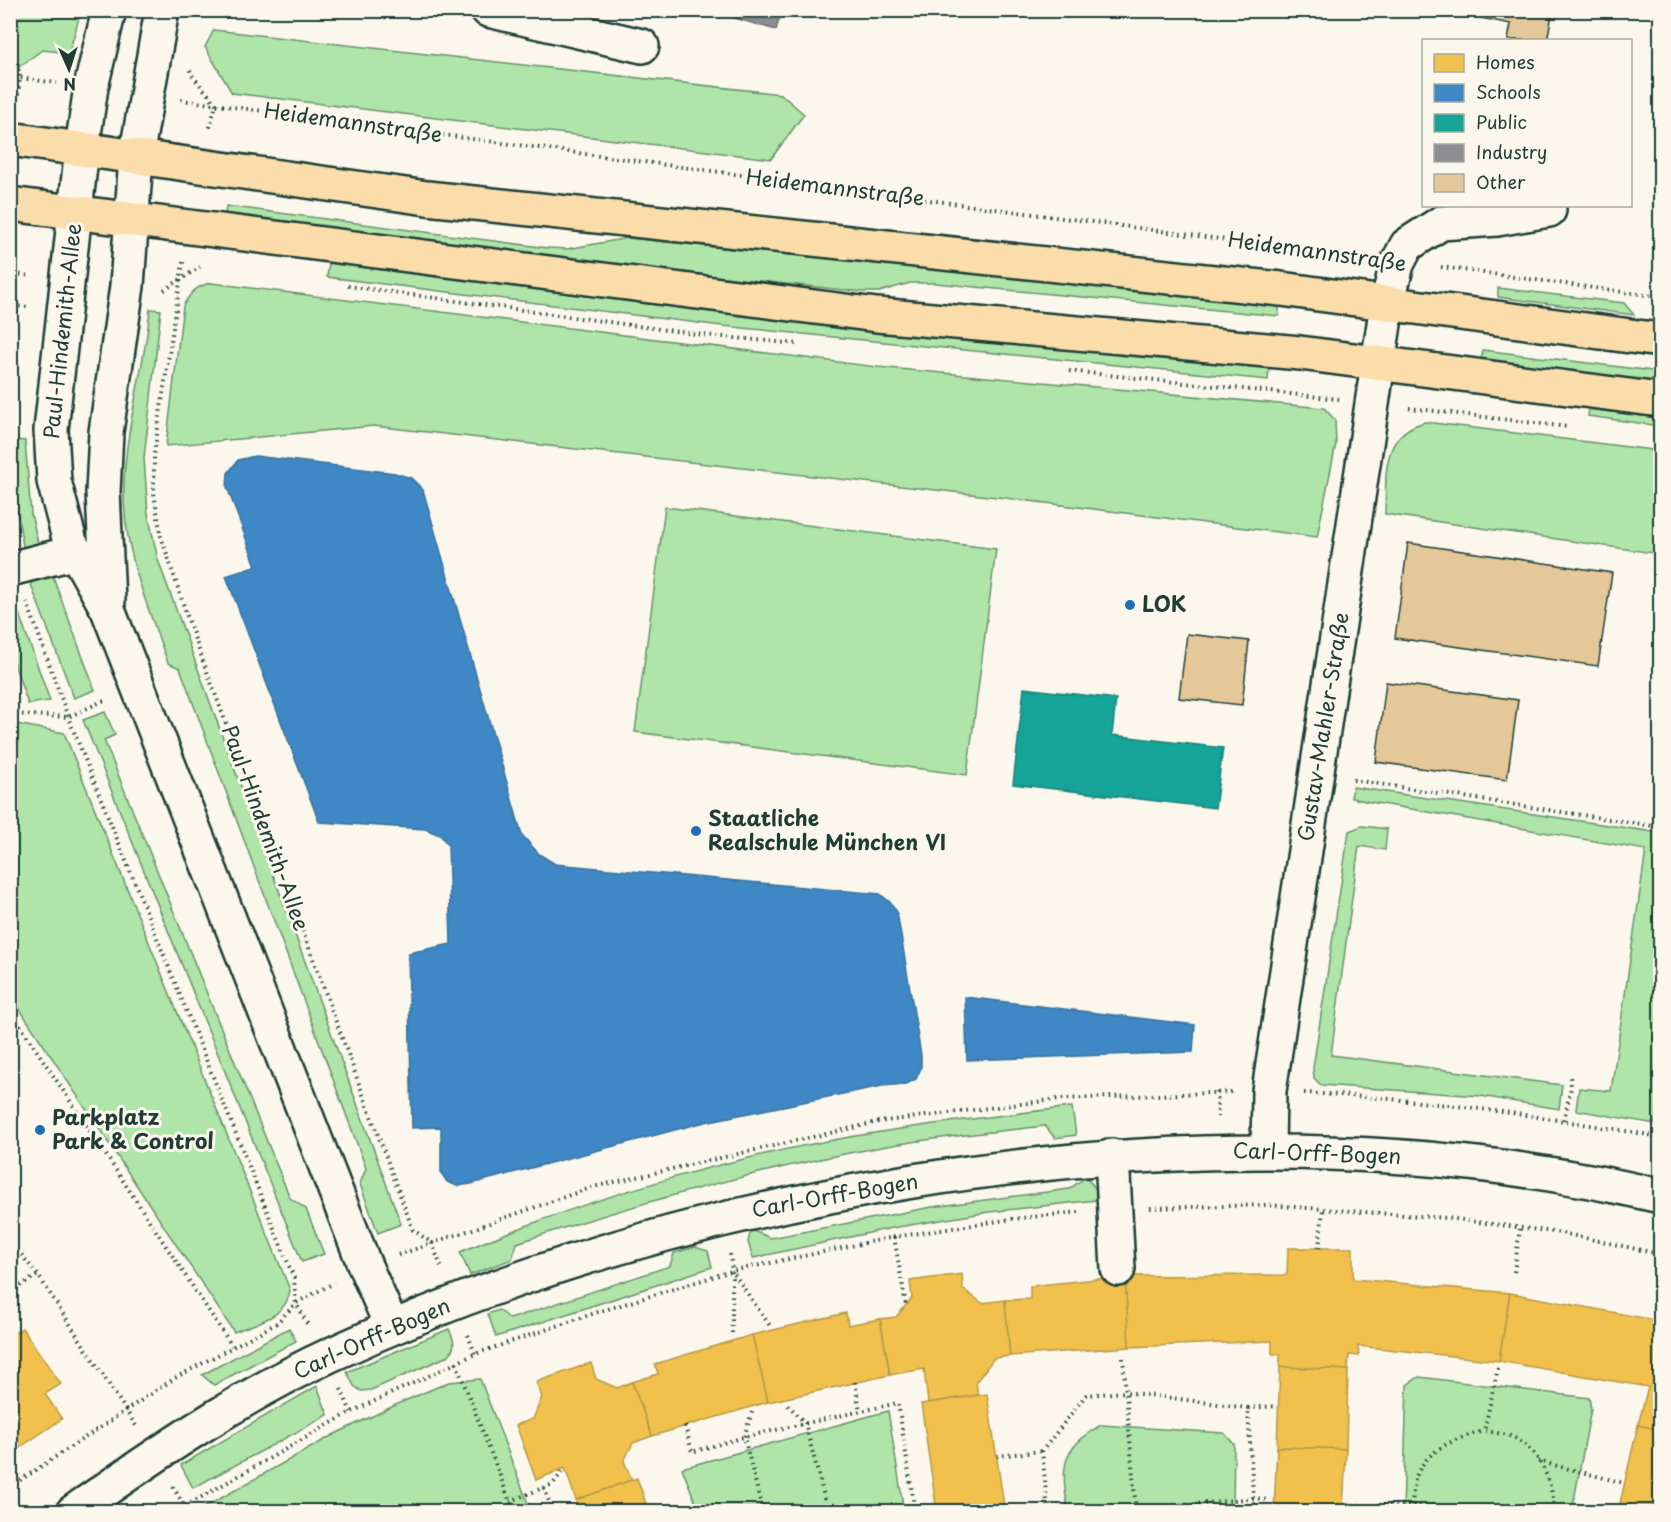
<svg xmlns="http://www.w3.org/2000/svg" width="1671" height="1522" viewBox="0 0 1671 1522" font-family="'Playpen Sans',sans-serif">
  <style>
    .green { fill: #afe5a8; stroke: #67916e; stroke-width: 1.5 }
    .homes { fill: #f2c14e; stroke: #b39946; stroke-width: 1.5 }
    .schools { fill: #3f88c5; stroke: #35729a; stroke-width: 1.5 }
    .public { fill: #17a398; stroke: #19847a; stroke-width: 1.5 }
    .industry { fill: #8d8d92; stroke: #6c7576; stroke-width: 1.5 }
    .building { fill: #e5c899; stroke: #1f3d34; stroke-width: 1.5 }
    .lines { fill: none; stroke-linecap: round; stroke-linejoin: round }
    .minor-casing { stroke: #1f3d34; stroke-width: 38 }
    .major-casing { stroke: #1f3d34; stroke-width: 38 }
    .path { stroke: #1f3d34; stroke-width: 4; stroke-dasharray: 1.5 4.5; stroke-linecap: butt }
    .minor { stroke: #fbf7ec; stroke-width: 33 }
    .major { stroke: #faddab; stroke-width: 33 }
    .poi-dot { fill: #1f6fb2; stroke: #fbf7ec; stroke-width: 2 }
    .labels { text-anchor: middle; stroke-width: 6; stroke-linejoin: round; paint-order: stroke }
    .street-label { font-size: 21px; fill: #1f3d34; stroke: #fbf7ec }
    .poi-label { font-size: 21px; font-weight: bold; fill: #1f3d34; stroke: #fbf7ec; text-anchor: start }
  </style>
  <rect width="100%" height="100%" fill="#fbf7ec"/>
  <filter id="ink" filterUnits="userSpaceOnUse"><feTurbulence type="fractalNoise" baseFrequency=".0167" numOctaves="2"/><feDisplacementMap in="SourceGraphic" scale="12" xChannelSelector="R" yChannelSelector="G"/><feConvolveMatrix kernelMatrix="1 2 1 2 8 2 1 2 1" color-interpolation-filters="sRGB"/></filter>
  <g filter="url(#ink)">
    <g class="green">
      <polygon points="11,10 81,11 69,53 42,50 11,73"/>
      <polygon points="214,30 781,94 804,114 771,159 232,93 205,47"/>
      <polygon points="226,206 548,248 567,249 628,238 1279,305 1279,316 935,283 910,283 879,292 863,292 619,266 225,214"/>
      <polygon points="329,263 720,313 1266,368 1269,368 1268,380 722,326 327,277"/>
      <path d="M 211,283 L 877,367 L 1324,408 L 1335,420 L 1336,444 L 1317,537 L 1006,498 L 374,426 L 166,446 L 183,306 C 190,293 196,286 211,283 Z"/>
      <polygon points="1498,288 1624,303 1634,315 1498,297"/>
      <path d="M 150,309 L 161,310 L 144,458 L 148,514 L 158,560 L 401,1224 L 378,1233 L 360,1184 L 366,1168 L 180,668 L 168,663 C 147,605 121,545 124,482 C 126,424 145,367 150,309 Z"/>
      <polygon points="1483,350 1660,372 1660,382 1481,360"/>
      <polygon points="1589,409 1660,418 1660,426 1588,416"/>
      <path d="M 1425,422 L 1660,451 L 1660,554 L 1385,514 C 1387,477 1379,434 1425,422 Z"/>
      <polygon points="15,440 25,441 31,514 39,547 24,551 13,490"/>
      <polygon points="665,507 996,549 967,775 635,732"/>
      <polygon points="52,574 95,690 74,698 30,582"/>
      <polygon points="11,591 50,701 28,704 11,655"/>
      <polygon points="105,712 115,735 104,740 290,1198 306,1209 324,1254 302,1262 83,720"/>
      <path d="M 11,723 L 64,733 L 290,1290 C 287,1317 258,1322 234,1332 L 11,996 Z"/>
      <polygon points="1353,787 1660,833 1660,1101 1655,1124 1576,1110 1579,1088 1611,1091 1646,850 1365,801 1351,798"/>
      <polygon points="1362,826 1387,829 1385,850 1359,846 1331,1055 1562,1085 1559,1109 1481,1096 1321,1085 1314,1078 1313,1068 1349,831"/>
      <path d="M 1072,1107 L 1076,1135 L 1055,1138 L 1045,1126 C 993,1132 940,1137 887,1146 C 761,1168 638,1203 517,1243 L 512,1259 L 470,1275 L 460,1252 C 593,1196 745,1152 887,1131 C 949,1121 1011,1114 1072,1107 Z"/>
      <polygon points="1086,1177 1096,1189 1096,1200 989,1212 892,1228 753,1258 748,1242 751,1230 771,1238 932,1207 1069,1189"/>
      <polygon points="695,1247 708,1251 712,1267 496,1337 488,1314 499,1310 510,1319 670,1266 674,1253"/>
      <polygon points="289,1328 296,1341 214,1385 202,1375"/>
      <path d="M 449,1329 C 454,1340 457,1347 448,1356 L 371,1390 L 361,1391 L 354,1386 L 347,1372 Z"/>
      <polygon points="1419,1377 1589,1398 1591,1409 1572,1511 1403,1511 1407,1385"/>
      <polygon points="480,1379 531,1511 198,1511 333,1435 402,1402 449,1382"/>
      <polygon points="317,1386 328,1415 193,1488 181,1465"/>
      <polygon points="888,1411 904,1511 699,1511 682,1468"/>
      <path d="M 1101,1425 L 1224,1433 L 1234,1444 L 1233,1511 L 1068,1511 C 1061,1466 1060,1450 1101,1425 Z"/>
    </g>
    <g class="homes">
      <polygon points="1288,1248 1353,1248 1353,1279 1510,1293 1499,1361 1358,1346 1359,1356 1349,1355 1348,1370 1280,1367 1280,1354 1272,1354 1272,1341 1129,1347 1125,1276 1287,1275"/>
      <polygon points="962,1274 963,1289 982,1303 1005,1300 1010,1356 994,1358 976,1382 978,1395 928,1403 924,1369 890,1375 880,1319 896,1317 912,1298 910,1281"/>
      <polygon points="1125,1276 1129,1347 1010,1356 1005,1300 1030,1299 1030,1286"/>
      <polygon points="1510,1293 1660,1321 1660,1430 1638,1425 1648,1387 1499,1361"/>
      <polygon points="846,1313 848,1325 880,1319 890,1375 768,1402 752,1335"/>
      <polygon points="22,1328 61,1384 45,1394 62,1419 10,1454 10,1336"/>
      <polygon points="752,1335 768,1402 652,1436 632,1382 658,1374 655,1364"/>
      <polygon points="591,1363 596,1379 617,1388 632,1382 652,1436 633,1443 624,1461 632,1480 576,1500 565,1468 536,1480 516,1425 533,1419 542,1397 536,1382"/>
      <polygon points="1280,1367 1348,1370 1346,1449 1277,1447"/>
      <polygon points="987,1394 1005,1512 937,1512 921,1404"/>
      <polygon points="1638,1425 1660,1430 1660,1512 1618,1512"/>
      <polygon points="1277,1447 1346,1449 1343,1512 1274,1512"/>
      <polygon points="637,1478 649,1512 580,1512 576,1500"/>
    </g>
    <g class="schools">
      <polygon points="255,456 395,473 411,478 423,490 522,835 539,854 555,864 880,894 891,903 897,912 921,1055 921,1068 916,1079 906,1084 882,1086 705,1122 471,1184 457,1186 447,1182 441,1173 441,1127 412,1128 408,953 451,944 448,845 440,835 425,829 319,822 226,576 256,566 227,487 228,473 238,460"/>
      <polygon points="965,997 1195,1025 1193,1052 967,1060"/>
    </g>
    <polygon class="public" points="1024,688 1116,699 1112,735 1223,748 1215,808 1013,784"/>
    <polygon class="industry" points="706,10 782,10 776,30"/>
    <g class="building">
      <polygon points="1466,10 1553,10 1547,40 1508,40 1511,24 1466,15"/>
      <polygon points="1408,543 1612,573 1598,666 1395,638"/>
      <polygon points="1187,634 1249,641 1242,705 1179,698"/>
      <polygon points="1386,682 1518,700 1507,780 1376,762"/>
    </g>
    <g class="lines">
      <defs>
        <g id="minor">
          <polyline points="109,10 91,87 82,148 51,430 54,481 70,542 108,610 365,1266 392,1327"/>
          <polyline points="488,10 642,46"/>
          <polyline points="10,569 76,552"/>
          <polyline points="108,601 103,492 106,432 127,286 136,157 162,10"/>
          <polyline points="1268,1151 1269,1091 1387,304 1397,264 1407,245 1441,223 1497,219 1549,210"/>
          <polyline points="1112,1156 1118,1269"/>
          <path d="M 73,1512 C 155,1455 239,1397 330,1355 C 516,1269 711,1214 913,1181 C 1161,1142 1415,1138 1660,1196"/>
        </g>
        <g id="major">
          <polyline points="10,139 427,198 1281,289 1660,340"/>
          <polyline points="10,204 877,315 1300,353 1660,400"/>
        </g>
      </defs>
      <use href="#minor" class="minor-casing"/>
      <use href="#major" class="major-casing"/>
      <g class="path">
        <polyline points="10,22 20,78 17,103"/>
        <polyline points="190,70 191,74 216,104 209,131"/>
        <polyline points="10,83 20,78 57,83"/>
        <polyline points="181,100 1362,258"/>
        <polyline points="10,262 15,274 10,336"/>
        <polyline points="183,262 154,454 154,493 161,536 192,631 413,1230 432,1243 442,1269"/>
        <polyline points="1441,267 1660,297"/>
        <polyline points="10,269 15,274 31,276"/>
        <polyline points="348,286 703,335 798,344"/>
        <polyline points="164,290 200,267"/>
        <polyline points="13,306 29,307"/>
        <polyline points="1069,371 1339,399"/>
        <polyline points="1409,408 1568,427"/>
        <polyline points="27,602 68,717 294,1278 296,1303 309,1327"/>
        <polyline points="10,714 68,717 105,700"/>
        <polyline points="1353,780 1660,827"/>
        <polyline points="10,1010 232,1346"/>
        <polyline points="1217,1092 1218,1117"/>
        <path d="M 1304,1093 C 1426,1099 1541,1116 1660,1137"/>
        <polyline points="1564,1120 1571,1087 1570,1076"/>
        <polyline points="1657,1160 1660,1145"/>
        <polyline points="1150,1208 1267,1205 1447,1218 1562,1233 1660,1254"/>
        <polyline points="894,1237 906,1305"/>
        <polyline points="10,1241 38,1275 136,1426"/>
        <polyline points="1319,1248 1323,1209"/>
        <polyline points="730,1254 732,1271"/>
        <polyline points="398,1255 593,1187 878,1122 1060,1099 1234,1092"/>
        <polyline points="1514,1272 1520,1228"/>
        <polyline points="10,1292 38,1275"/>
        <polyline points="732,1333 732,1271 770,1326"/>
        <polyline points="468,1335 475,1354"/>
        <polyline points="1123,1358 1136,1512"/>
        <polyline points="456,1363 514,1512"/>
        <path d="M 1498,1368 L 1484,1431 C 1491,1432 1500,1433 1507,1435 C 1538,1444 1554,1483 1554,1512"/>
        <polyline points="855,1382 860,1411"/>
        <polyline points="341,1389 351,1412"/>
        <polyline points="788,1405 805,1423 828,1512"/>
        <polyline points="1248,1408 1278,1406"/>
        <polyline points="752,1412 744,1437 763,1512"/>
        <polyline points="685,1426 692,1452 744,1437 898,1403 915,1512"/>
        <polyline points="997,1456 1042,1451"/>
        <polyline points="1538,1461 1624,1483"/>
        <polyline points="10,1487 175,1378 277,1323 296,1303 334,1283"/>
        <polyline points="173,1487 188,1512"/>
        <polyline points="544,1488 553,1512"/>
        <polyline points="510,1501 553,1484 565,1468"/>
        <polyline points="1353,1505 1437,1506 1487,1512"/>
        <path d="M 1412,1505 C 1413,1496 1413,1486 1416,1477 C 1426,1449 1458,1437 1484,1431"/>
        <polyline points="10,1510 12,1512"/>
        <polyline points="175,1512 351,1412 420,1380 475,1354 598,1312 732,1271 894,1237 1012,1219 1080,1212"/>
        <polyline points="1048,1512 1042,1451 1086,1395 1126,1392 1248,1408 1254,1512"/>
        <polyline points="1121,1512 1254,1498 1268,1500"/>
      </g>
      <use href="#minor" class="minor"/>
      <use href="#major" class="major"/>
    </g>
  </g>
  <g class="poi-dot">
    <circle cx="1130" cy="605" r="6"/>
    <circle cx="696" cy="831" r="6"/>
    <circle cx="40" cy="1130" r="6"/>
  </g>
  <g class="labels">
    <g class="street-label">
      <text transform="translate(353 123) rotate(8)" y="7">Heidemannstraße</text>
      <text transform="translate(835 188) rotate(7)" y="7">Heidemannstraße</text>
      <text transform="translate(1317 252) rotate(8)" y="7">Heidemannstraße</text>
      <text transform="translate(63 331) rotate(-84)" y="7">Paul-Hindemith-Allee</text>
      <text transform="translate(1324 727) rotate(-81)" y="7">Gustav-Mahler-Straße</text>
      <text transform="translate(265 828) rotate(70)" y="7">Paul-Hindemith-Allee</text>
      <text transform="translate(1317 1154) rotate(2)" y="7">Carl-Orff-Bogen</text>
      <text transform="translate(835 1196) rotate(-10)" y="7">Carl-Orff-Bogen</text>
      <text transform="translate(372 1339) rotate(-24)" y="7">Carl-Orff-Bogen</text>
    </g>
    <g class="poi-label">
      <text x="1142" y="612">LOK</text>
      <text x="708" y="826">Staatliche<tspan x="708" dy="24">Realschule München VI</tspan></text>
      <text x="52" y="1125">Parkplatz<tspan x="52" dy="24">Park &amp; Control</tspan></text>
    </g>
  </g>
  <rect width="1671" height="1522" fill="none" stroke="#fbf7ec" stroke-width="36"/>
  <rect x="18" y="18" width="1635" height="1486" fill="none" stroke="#1f3d34" stroke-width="2" filter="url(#ink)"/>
  <rect x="1422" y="39" width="210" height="168" fill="#fbf7ec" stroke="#a3ada2" stroke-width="1.5"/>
  <rect x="1434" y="54" width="30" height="18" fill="#f2c14e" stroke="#a3ada2" stroke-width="1.5"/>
  <text x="1476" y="69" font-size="18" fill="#1f3d34">Homes</text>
  <rect x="1434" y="84" width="30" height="18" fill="#3f88c5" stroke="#a3ada2" stroke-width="1.5"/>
  <text x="1476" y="99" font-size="18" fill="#1f3d34">Schools</text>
  <rect x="1434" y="114" width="30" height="18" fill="#17a398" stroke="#a3ada2" stroke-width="1.5"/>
  <text x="1476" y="129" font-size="18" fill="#1f3d34">Public</text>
  <rect x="1434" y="144" width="30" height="18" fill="#8d8d92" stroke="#a3ada2" stroke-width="1.5"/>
  <text x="1476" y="159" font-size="18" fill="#1f3d34">Industry</text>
  <rect x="1434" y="174" width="30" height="18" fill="#e5c899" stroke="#a3ada2" stroke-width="1.5"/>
  <text x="1476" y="189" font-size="18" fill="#1f3d34">Other</text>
  <g transform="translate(69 69) rotate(177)" stroke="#fbf7ec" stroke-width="4.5" paint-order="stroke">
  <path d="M0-4.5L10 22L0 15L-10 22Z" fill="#1f3d34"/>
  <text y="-9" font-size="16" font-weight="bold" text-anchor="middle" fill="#1f3d34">N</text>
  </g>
</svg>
